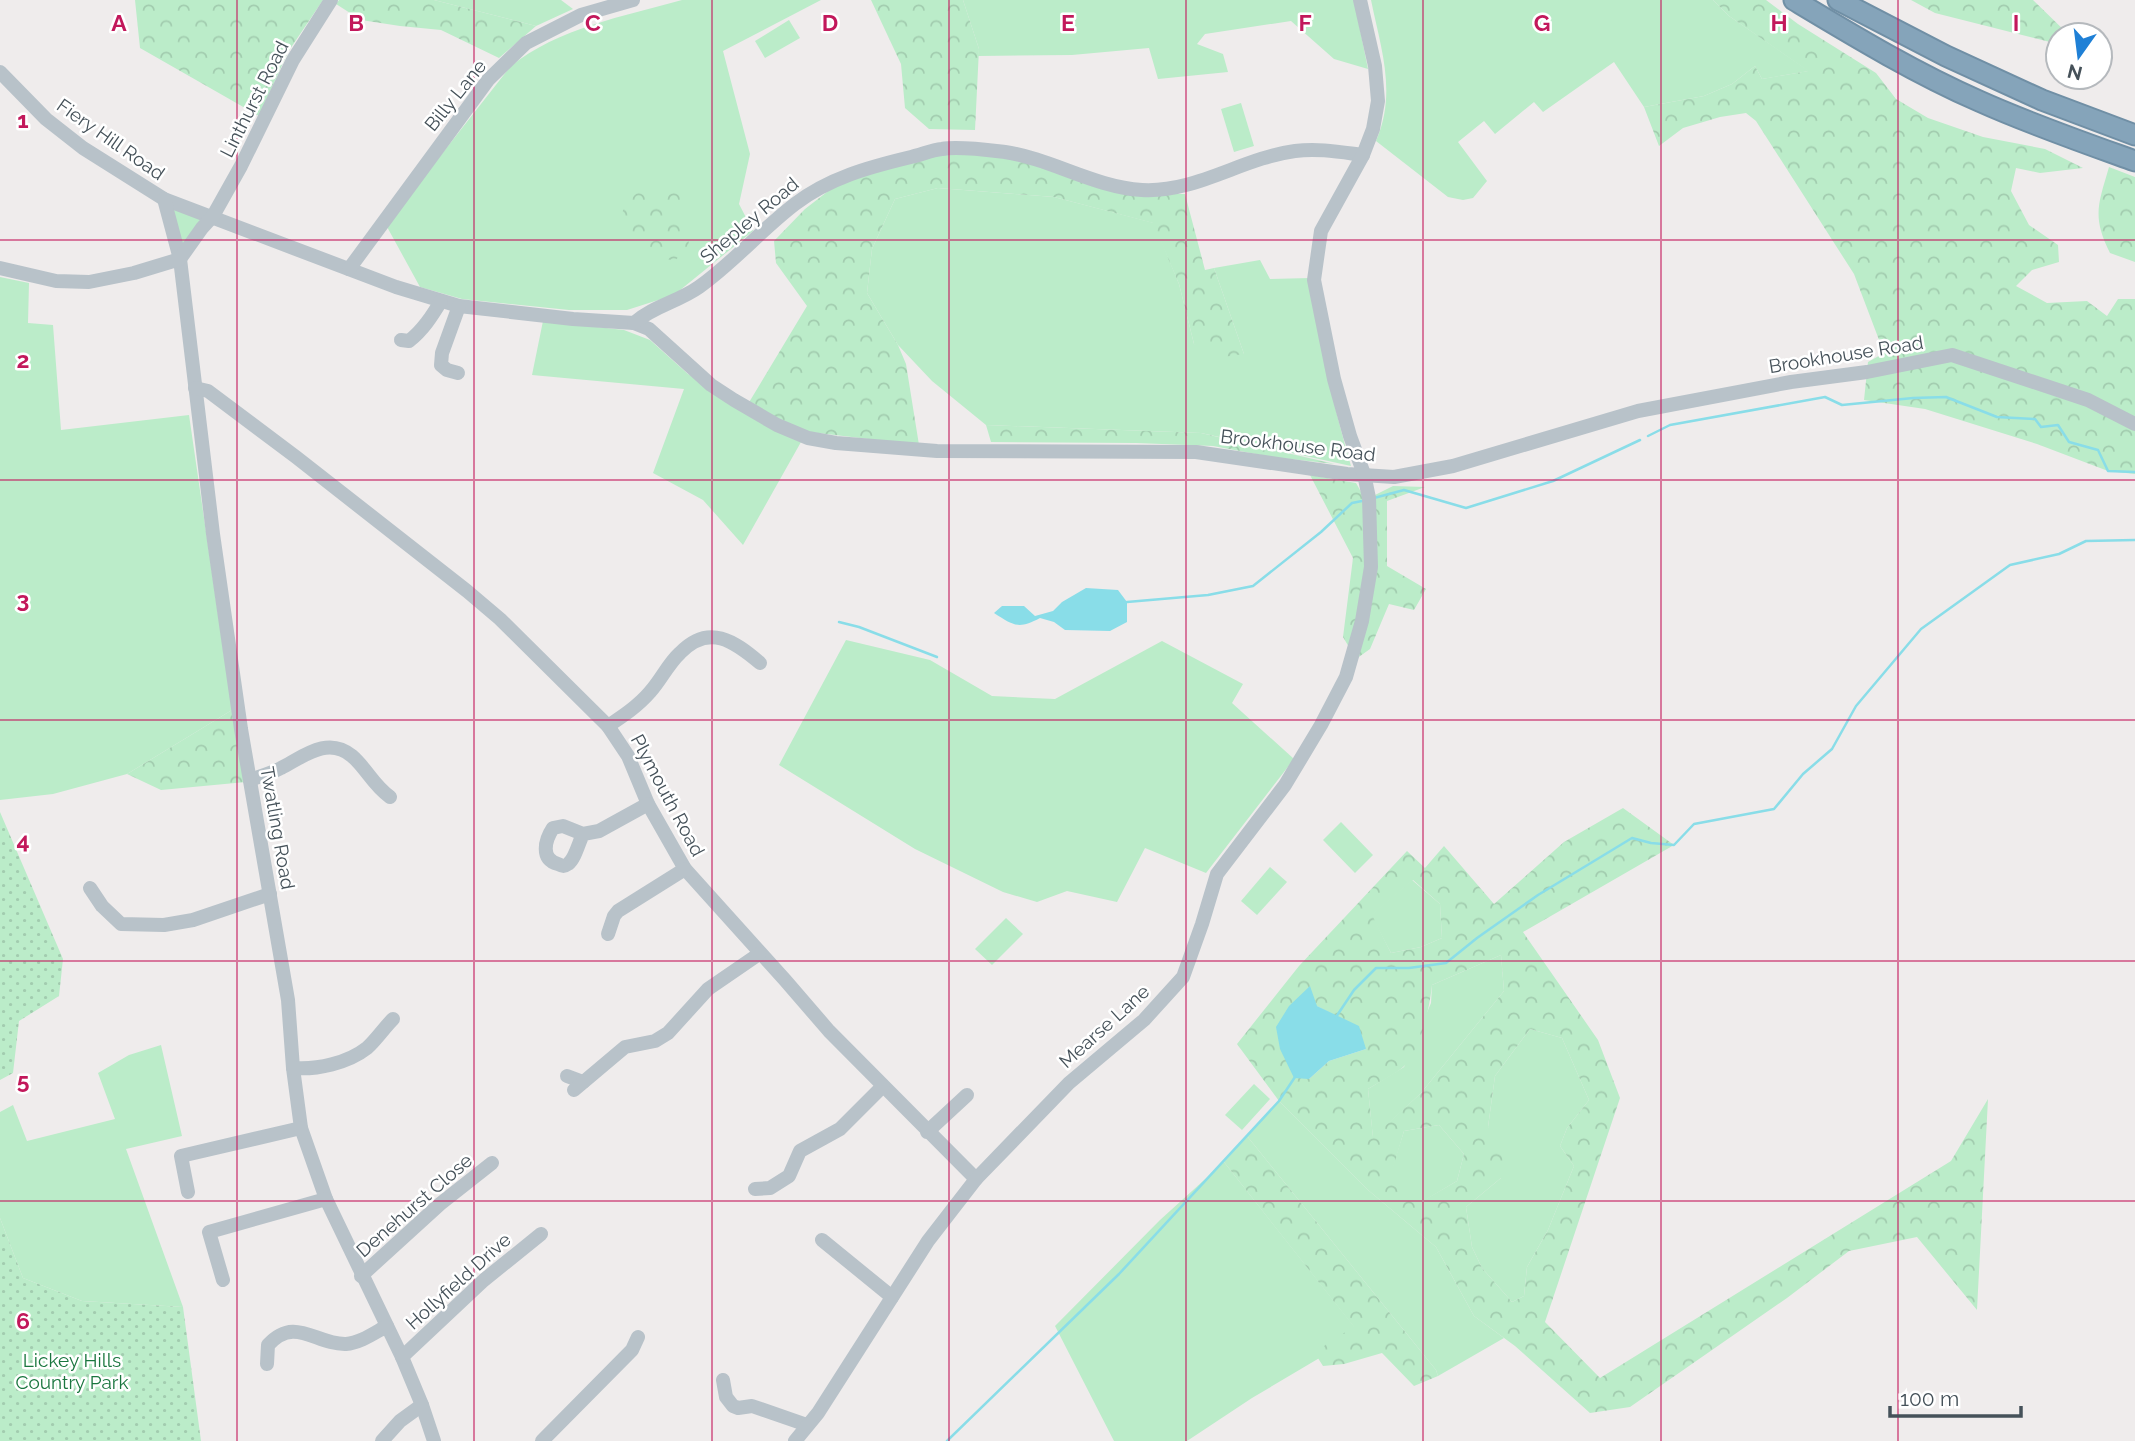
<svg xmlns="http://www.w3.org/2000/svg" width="2135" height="1441" viewBox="0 0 2135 1441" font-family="Raleway,sans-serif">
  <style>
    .grass { fill: #bbecc9 }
    .forest { fill: url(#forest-crowns); fill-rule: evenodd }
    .park { fill: url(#park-dots) }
    .water { fill: #89dde8 }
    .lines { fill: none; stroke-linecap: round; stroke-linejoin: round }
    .stream { stroke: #89dde8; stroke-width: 2.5 }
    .highway-casing { stroke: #708fa5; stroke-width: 23 }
    .minor { stroke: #b8c2c9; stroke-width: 14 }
    .highway { stroke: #85a4ba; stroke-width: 19 }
    .grid { fill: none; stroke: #c2185b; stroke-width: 2; stroke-opacity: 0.55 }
    .labels { text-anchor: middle; stroke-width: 5; stroke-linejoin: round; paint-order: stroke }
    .street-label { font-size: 19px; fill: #455159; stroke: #fff }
    .park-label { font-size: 19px; fill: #1a763f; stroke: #fff }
    .grid-label { font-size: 23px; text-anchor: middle; font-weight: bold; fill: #c2185b; stroke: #fff; stroke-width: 5; stroke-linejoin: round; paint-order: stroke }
  </style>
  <defs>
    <pattern id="forest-crowns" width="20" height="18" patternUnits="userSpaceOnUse" patternTransform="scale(1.75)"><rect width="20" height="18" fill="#bbecc9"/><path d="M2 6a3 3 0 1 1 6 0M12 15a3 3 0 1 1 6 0" fill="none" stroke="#a2ccaf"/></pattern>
    <pattern id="park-dots" width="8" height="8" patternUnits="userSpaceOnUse" patternTransform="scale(1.75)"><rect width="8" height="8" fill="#bbecc9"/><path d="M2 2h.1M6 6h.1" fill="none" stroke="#a2ccaf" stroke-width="1.8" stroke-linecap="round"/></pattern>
  </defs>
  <rect width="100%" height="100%" fill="#efecec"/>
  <g class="grass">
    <polygon points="434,0 561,0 573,9 536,26"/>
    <path d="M 682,0 L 821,0 L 723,51 L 750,154 L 739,204 L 753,231 L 674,295 L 627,310 L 569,310 L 462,299 L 420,287 L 386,225 L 510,67 C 559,27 623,17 682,0 Z"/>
    <polygon points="963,0 1354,0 1368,69 1334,59 1291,21 1205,34 1197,44 1223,54 1228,72 1158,79 1149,48 1072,55 978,56 979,49"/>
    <path d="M 1371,0 L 1713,0 L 1729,16 L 1809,71 L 1762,79 L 1755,66 L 1732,84 L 1704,96 L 1644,107 L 1614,62 L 1543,112 L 1534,102 L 1495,134 L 1484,121 L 1458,142 L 1487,181 L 1473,198 L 1463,200 L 1448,197 L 1376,141 C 1397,93 1381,49 1371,0 Z"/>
    <polygon points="789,20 800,38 765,58 755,41"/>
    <polygon points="1241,103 1254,146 1234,152 1221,109"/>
    <path d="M 938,188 L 1054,197 L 1154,223 L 1179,284 L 1194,344 L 1244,354 L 1214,268 L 1260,260 L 1270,279 L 1310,278 C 1319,342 1333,404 1351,466 L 1201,433 L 986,425 L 932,381 L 898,345 L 867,293 L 872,249 L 895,199 Z"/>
    <polygon points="174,208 202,217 186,244 182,243 173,210"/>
    <polygon points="0,277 29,283 28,323 53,325 61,430 189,415 232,710 127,774 53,794 0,800"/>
    <polygon points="543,321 624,330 650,340 688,374 801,442 743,545 703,500 653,473 684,389 532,375"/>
    <polygon points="846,640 930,660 992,696 1055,699 1162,641 1243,684 1232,703 1294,759 1206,873 1145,848 1117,902 1067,891 1037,902 1003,892 915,849 779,765"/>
    <polygon points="1341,822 1373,855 1355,873 1323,840"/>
    <polygon points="1270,867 1287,882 1257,915 1241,901"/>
    <polygon points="1412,880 1440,904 1442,938 1421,947 1391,953 1371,915"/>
    <polygon points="1006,918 1023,934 992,965 975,949"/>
    <polygon points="1501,955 1504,991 1421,1093 1373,1138 1368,1089 1404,1067 1431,1003 1432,985"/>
    <polygon points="1530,1029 1562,1038 1589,1100 1567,1128 1560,1146 1574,1166 1548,1230 1527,1267 1524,1296 1512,1302 1482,1268 1472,1247 1466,1207 1501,1178 1488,1127 1495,1076"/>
    <polygon points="161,1045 182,1136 126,1149 183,1307 82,1301 23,1278 0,1218 0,1112 13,1105 27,1141 115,1119 98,1073 129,1055"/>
    <polygon points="1254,1084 1270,1099 1242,1130 1225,1115"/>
    <polygon points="1279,1101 1368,1190 1436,1247 1474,1316 1504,1338 1438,1376 1436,1370 1247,1136"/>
    <polygon points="1439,1125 1464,1154 1457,1181 1425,1200 1392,1169 1404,1131"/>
    <polygon points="1224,1162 1360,1334 1252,1398 1187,1441 1114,1441 1055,1326 1160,1220"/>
  </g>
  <g class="forest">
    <polygon points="135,0 323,0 288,52 259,116 140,48"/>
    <polygon points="339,0 434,0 536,26 499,58 441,30 400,26 361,20 336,4"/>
    <polygon points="871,0 963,0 979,49 975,130 929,129 905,108 901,64"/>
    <polygon points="1713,0 1766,0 1798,24 1876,73 1896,99 1928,118 1983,137 2045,149 2083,168 2040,173 2016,168 2011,191 2029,225 2058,245 2059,262 2032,270 2016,286 2047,303 2087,301 2107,316 2118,299 2135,299 2135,474 2108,471 2037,444 1925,409 1864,400 1868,362 1884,353 1854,274 1756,121 1746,113 1720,117 1683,128 1659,146 1644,107 1704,96 1732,84 1755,66 1762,79 1808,71 1729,16"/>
    <polygon points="1911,0 2033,0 2069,35 2058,35 2058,44 1935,13"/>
    <polygon points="951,153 1005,155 1128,194 1185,194 1205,270 1214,268 1244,354 1216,358 1194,344 1179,284 1153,223 1054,197 938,188 895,199 872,249 867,293 898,345 906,364 919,445 801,431 748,404 807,306 776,263 774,241 805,209 836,185 912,161"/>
    <path d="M 2109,167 L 2135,177 L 2135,262 L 2110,253 C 2092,217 2098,205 2109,167 Z"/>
    <polygon points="666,185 680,192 689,244 675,261 634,251 617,232 624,207 641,188"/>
    <polygon points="986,425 1201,433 1335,464 1272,457 1213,446 1136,443 991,442"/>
    <polygon points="1310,475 1356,483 1364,497 1371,497 1393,486 1425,487 1387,501 1387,566 1426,589 1414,610 1389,604 1370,649 1356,659 1343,637 1353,558"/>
    <polygon points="232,710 246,782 161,790 127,774"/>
    <path d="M 1623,808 L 1674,845 L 1523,932 L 1598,1040 L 1620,1098 L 1545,1322 L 1600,1378 L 1951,1161 L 1988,1099 L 1977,1310 L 1917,1237 L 1849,1251 L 1787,1298 L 1630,1407 L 1590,1413 L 1515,1346 L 1474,1316 L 1436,1247 L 1368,1190 L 1279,1101 L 1237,1044 L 1299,966 L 1407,851 L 1425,868 L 1444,846 L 1494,904 L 1564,842 ZM 1413,880 L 1440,904 L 1442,938 L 1421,947 L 1391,953 L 1372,915 ZM 1501,955 L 1504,991 L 1421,1093 L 1373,1137 L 1368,1089 C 1379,1082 1392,1076 1402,1068 C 1420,1054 1430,1006 1432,985 ZM 1317,1006 L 1336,1016 L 1366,1049 L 1329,1061 L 1309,1079 ZM 1530,1029 L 1562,1038 L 1589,1100 L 1567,1128 L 1560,1146 L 1574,1166 L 1548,1230 L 1527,1267 L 1524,1296 L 1512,1302 L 1482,1268 L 1472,1247 L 1466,1207 L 1501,1178 L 1510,1154 L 1488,1127 L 1495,1076 ZM 1439,1125 L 1464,1154 L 1457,1181 L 1426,1199 L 1393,1168 L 1404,1131 Z"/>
    <polygon points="1247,1136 1436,1370 1438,1376 1414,1386 1382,1353 1344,1364 1323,1366 1316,1355 1327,1343 1354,1327 1224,1162"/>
  </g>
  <g class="park">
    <polygon points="0,812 63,959 59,996 19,1021 13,1073 0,1080"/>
    <polygon points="0,1218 23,1278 82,1301 183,1307 201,1441 0,1441"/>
  </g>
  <g class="water">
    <path d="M 1086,588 L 1118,590 L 1127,602 L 1127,622 L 1110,631 L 1065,630 L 1054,622 L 1040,618 C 1018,630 1013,625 994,613 L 1002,606 L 1024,606 L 1035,616 L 1053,611 L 1062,602 Z"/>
    <polygon points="1310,986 1317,1006 1359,1026 1366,1049 1329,1061 1309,1079 1294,1078 1280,1049 1276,1027 1289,1006"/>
  </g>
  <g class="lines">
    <g class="stream">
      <polyline points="1648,436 1670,425 1825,397 1842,405 1913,398 1946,397 1997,417 2035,419 2041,427 2058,425 2069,442 2098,450 2108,471 2135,472"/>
      <polyline points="1374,498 1404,490 1466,508 1553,481 1640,440"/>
      <polyline points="1127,602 1208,595 1253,586 1321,532 1352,503 1362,501"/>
      <polyline points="839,622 859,627 937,657"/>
      <polyline points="1336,1017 1354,990 1376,968 1409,968 1446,963 1477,938 1538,895 1632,838 1651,843 1674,845 1694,824 1774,809 1803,774 1832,749 1856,706 1921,629 2010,565 2059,554 2086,541 2135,540"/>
      <polyline points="947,1441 1119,1274 1279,1101 1295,1077"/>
    </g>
    <defs>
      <g id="highway">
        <path d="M 1794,0 C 1854,36 1915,73 1979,101 C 2030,124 2082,142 2135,161"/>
        <polyline points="1838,0 1946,56 2042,100 2135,135"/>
      </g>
    </defs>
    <use href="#highway" class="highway-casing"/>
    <g class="minor">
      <polyline points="0,72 46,119 83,148 164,199 396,287 459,306 573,319 634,323 649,329 711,385 734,400 777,425 808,438 836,443 937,451 1196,452 1347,474 1394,477 1453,466 1638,411 1791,382 1867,372 1952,355 2088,400 2135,424"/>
      <polyline points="164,199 180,259 213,534 241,729 288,1000 293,1068 301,1128 326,1199 402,1357 422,1405 434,1441"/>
      <polyline points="0,268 56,281 89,282 134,273 180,259 202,228 213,216 241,166 293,60 331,0"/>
      <polyline points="349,269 488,80 526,43 581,15 633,0"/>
      <path d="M 634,323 C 653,306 678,302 699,287 C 733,263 761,230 795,204 C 829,178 869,167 911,157 C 921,155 931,150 942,149 C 958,146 988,150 1005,152 C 1052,159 1094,187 1142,190 C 1196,193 1242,158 1295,151 C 1318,148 1340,152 1363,155"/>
      <path d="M 401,340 L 409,341 C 423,330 432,316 441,301"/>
      <polyline points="458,373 447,370 441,365 442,353 459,306"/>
      <polyline points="195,388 208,391 296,457 467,591 500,619 608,726 628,756 648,804 685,869 785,980 829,1031 976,1179"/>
      <path d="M 608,726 C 623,716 638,706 650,692 C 661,680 668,664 680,653 C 709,623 734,641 760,663"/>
      <path d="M 250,780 C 261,776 272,773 281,768 C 304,756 328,736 352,756 C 367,769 373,785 390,797"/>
      <path d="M 583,834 L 563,826 L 553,828 C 545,840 540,859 558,864 C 562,866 564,867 568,864 C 575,859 579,842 583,834 L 599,831 L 648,804"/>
      <polyline points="90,888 102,906 121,924 164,925 193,920 270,894"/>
      <polyline points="608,934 614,916 618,911 685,869"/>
      <path d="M 293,1068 C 317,1070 348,1063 367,1048 C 376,1040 384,1028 393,1019"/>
      <polyline points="567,1076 583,1082"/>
      <polyline points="574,1090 625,1047 655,1041 668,1033 708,989 759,954"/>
      <polyline points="927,1132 967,1095"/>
      <polyline points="755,1189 770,1188 789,1176 800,1151 840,1129 883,1086"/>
      <polyline points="188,1192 181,1156 301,1128"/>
      <polyline points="822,1240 892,1297"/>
      <polyline points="361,1276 440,1204 492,1163"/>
      <polyline points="223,1280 209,1232 326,1199"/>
      <polyline points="402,1357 484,1280 541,1234"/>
      <path d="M 267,1364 L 268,1345 C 295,1315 316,1345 346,1344 C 360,1343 374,1333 387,1326"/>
      <polyline points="723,1380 726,1397 733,1406 738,1408 752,1406 807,1425"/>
      <polyline points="382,1441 400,1421 422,1405"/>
      <polyline points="542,1441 632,1350 638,1337"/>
      <polyline points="795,1441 818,1413 928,1241 976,1179 1069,1083 1144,1020 1183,977 1202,924 1217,874 1285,785 1321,725 1346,677 1362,621 1371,567 1369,498 1364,474 1350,436 1334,379 1314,280 1321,231 1363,155 1373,129 1378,101 1375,66 1360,0"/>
    </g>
    <use href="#highway" class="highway"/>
  </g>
  <path class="grid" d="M 237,0 L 237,1441M 474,0 L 474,1441M 712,0 L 712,1441M 949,0 L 949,1441M 1186,0 L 1186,1441M 1423,0 L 1423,1441M 1661,0 L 1661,1441M 1898,0 L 1898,1441M 0,240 L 2135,240M 0,480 L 2135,480M 0,720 L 2135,720M 0,961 L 2135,961M 0,1201 L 2135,1201"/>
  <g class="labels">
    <g class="street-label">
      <text transform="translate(455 95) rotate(-51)" y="7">Billy Lane</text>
      <text transform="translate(254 99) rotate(-63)" y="7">Linthurst Road</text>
      <text transform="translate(111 139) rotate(35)" y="7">Fiery Hill Road</text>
      <text transform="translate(749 220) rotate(-40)" y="7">Shepley Road</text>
      <text transform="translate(1846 354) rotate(-9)" y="7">Brookhouse Road</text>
      <text transform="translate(1298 445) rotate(7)" y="7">Brookhouse Road</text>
      <text transform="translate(668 795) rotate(62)" y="7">Plymouth Road</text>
      <text transform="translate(278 828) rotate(80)" y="7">Twatling Road</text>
      <text transform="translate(1104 1026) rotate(-42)" y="7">Mearse Lane</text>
      <text transform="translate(414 1205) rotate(-41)" y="7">Denehurst Close</text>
      <text transform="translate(458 1281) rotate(-42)" y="7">Hollyfield Drive</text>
    </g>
    <g class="park-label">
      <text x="72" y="1367">Lickey Hills<tspan x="72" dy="22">Country Park</tspan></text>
    </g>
  </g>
  <g class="grid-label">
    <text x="119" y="31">A</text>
    <text x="356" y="31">B</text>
    <text x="593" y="31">C</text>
    <text x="830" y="31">D</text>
    <text x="1068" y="31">E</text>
    <text x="1305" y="31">F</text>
    <text x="1542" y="31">G</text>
    <text x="1779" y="31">H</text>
    <text x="2016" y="31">I</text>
    <text x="23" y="128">1</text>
    <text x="23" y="368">2</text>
    <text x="23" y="608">3</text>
    <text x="23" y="849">4</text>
    <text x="23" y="1089">5</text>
    <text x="23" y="1329">6</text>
  </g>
  <g transform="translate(2079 56) rotate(194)"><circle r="33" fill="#ffffff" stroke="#b5b9bd" stroke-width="2"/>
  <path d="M0-5L12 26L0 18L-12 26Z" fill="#1f80d6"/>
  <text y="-10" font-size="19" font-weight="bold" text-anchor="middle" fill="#455159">N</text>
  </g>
  <path d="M1890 1406v10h131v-10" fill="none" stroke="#455159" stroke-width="3.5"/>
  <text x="1900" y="1406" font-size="21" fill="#455159" stroke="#ffffff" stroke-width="5" paint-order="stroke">100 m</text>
</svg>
